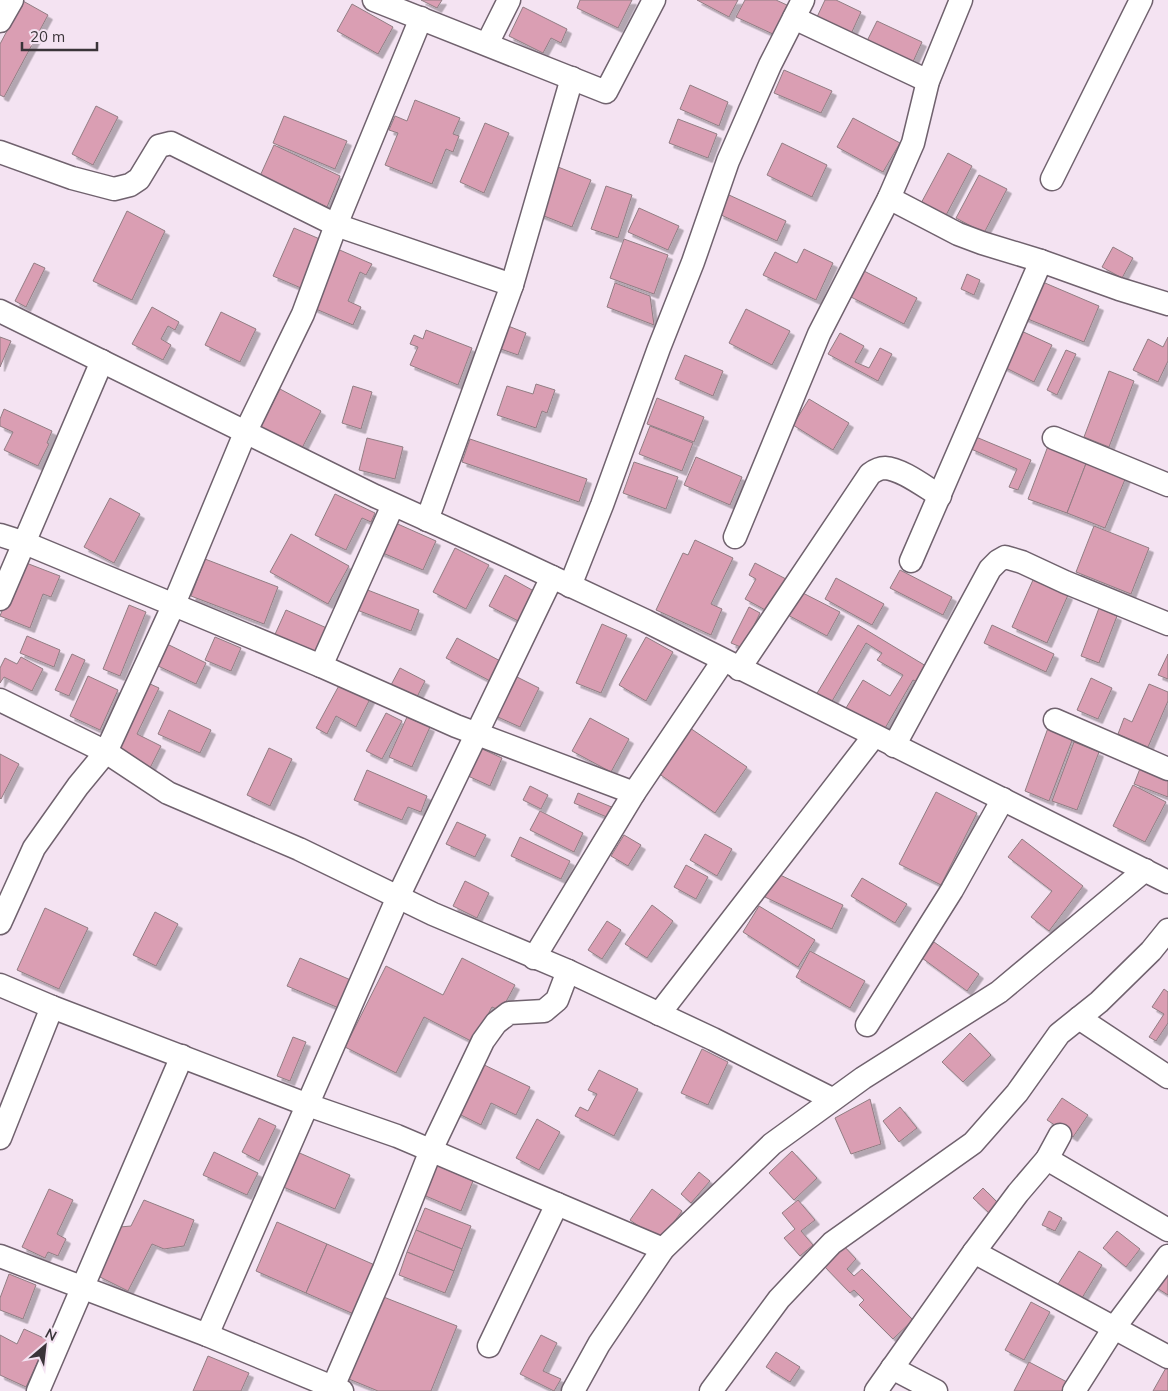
<svg xmlns="http://www.w3.org/2000/svg" width="1168" height="1391" viewBox="0 0 1168 1391" font-family="Mulish,sans-serif">
  <style>
    .building { fill: #da9eb3; stroke: #917d83; filter: url(#shadow) }
    .lines { fill: none; stroke-linecap: round; stroke-linejoin: round }
    .street-casing { stroke: #70626e; stroke-width: 25 }
    .street { stroke: #fff; stroke-width: 22 }
  </style>
  <defs>
    <filter id="shadow"><feDropShadow dx="4.5" dy="4.5" stdDeviation="0" flood-color="#0004"/></filter>
  </defs>
  <rect width="100%" height="100%" fill="#f4e3f2"/>
  <g class="building">
    <polygon points="421,0 442,0 437,8"/>
    <polygon points="580,0 632,0 618,28 577,8"/>
    <polygon points="697,0 738,0 729,17"/>
    <polygon points="745,0 776,0 789,6 775,35 736,17"/>
    <polygon points="825,0 836,0 861,12 851,34 817,17"/>
    <polygon points="23,1 48,15 4,97 0,95 0,44"/>
    <polygon points="352,4 393,27 378,54 337,31"/>
    <polygon points="523,7 567,29 561,43 551,38 543,53 509,36"/>
    <polygon points="877,21 922,42 912,64 866,43"/>
    <polygon points="784,70 832,91 821,113 774,93"/>
    <polygon points="690,85 728,102 719,126 680,109"/>
    <polygon points="415,100 460,118 453,134 459,136 453,152 446,149 432,184 385,165 398,133 389,130 395,116 407,121"/>
    <polygon points="96,106 118,117 93,165 72,154"/>
    <polygon points="284,116 347,141 335,169 273,143"/>
    <polygon points="853,118 900,143 883,172 837,147"/>
    <polygon points="678,119 717,134 708,158 669,143"/>
    <polygon points="485,123 509,133 484,193 460,182"/>
    <polygon points="782,143 827,165 812,197 767,175"/>
    <polygon points="274,145 340,176 327,207 260,176"/>
    <polygon points="948,153 972,166 944,219 919,207"/>
    <polygon points="558,167 591,180 572,227 539,214"/>
    <polygon points="979,175 1007,189 984,233 956,218"/>
    <polygon points="606,186 632,195 618,238 591,229"/>
    <polygon points="729,195 786,221 777,241 719,214"/>
    <polygon points="639,208 679,226 668,250 628,232"/>
    <polygon points="127,211 165,231 132,300 93,281"/>
    <polygon points="294,228 322,240 301,288 273,276"/>
    <polygon points="624,239 668,255 654,294 610,278"/>
    <polygon points="1113,247 1133,258 1122,278 1102,267"/>
    <polygon points="335,248 372,264 366,275 360,272 348,301 361,307 353,325 309,306"/>
    <polygon points="804,249 833,263 816,300 763,275 775,252 797,263"/>
    <polygon points="34,263 45,268 26,307 15,301"/>
    <polygon points="864,271 917,298 904,324 851,297"/>
    <polygon points="967,274 980,280 974,295 961,289"/>
    <polygon points="1038,280 1099,306 1084,342 1023,317"/>
    <polygon points="615,283 650,296 654,325 607,307"/>
    <polygon points="152,307 179,322 175,330 168,326 161,339 171,345 163,360 132,344"/>
    <polygon points="746,309 790,331 772,365 729,343"/>
    <polygon points="221,312 256,329 240,362 205,345"/>
    <polygon points="503,324 526,333 518,355 495,347"/>
    <polygon points="1017,329 1052,345 1034,382 1000,365"/>
    <polygon points="426,330 472,348 458,385 410,365 418,347 410,344 414,335 423,339"/>
    <polygon points="840,333 864,346 855,362 869,368 880,348 892,354 878,381 828,354"/>
    <polygon points="0,337 11,341 0,367"/>
    <polygon points="1168,337 1168,361 1158,382 1133,370 1148,339 1163,347"/>
    <polygon points="1066,350 1076,354 1057,395 1047,390"/>
    <polygon points="685,355 723,371 713,396 675,379"/>
    <polygon points="1109,371 1134,381 1109,447 1084,437"/>
    <polygon points="536,384 555,390 547,413 542,411 536,428 497,415 507,386 533,394"/>
    <polygon points="353,386 372,392 361,429 342,423"/>
    <polygon points="280,389 321,411 301,450 259,429"/>
    <polygon points="657,398 704,417 694,442 647,424"/>
    <polygon points="809,399 849,423 833,450 793,425"/>
    <polygon points="4,409 52,431 47,443 49,444 38,466 4,450 13,432 0,426 0,419"/>
    <polygon points="650,426 693,443 682,471 639,454"/>
    <polygon points="976,437 1031,460 1018,490 1009,487 1017,469 971,449"/>
    <polygon points="367,438 403,447 395,479 359,470"/>
    <polygon points="470,439 587,479 579,502 462,462"/>
    <polygon points="1048,446 1087,461 1067,513 1028,499"/>
    <polygon points="696,457 742,477 730,505 684,485"/>
    <polygon points="1087,461 1126,477 1105,528 1067,513"/>
    <polygon points="634,462 678,477 666,509 623,493"/>
    <polygon points="335,494 375,513 371,522 362,518 346,550 315,535"/>
    <polygon points="110,498 140,514 114,563 84,547"/>
    <polygon points="391,521 436,541 423,570 378,551"/>
    <polygon points="1094,526 1149,548 1131,594 1076,572"/>
    <polygon points="291,534 349,566 328,604 270,572"/>
    <polygon points="695,540 733,558 711,604 722,609 711,635 656,610 683,553 688,555"/>
    <polygon points="455,548 489,565 466,609 433,592"/>
    <polygon points="205,559 278,587 264,624 191,596"/>
    <polygon points="21,561 60,576 51,597 43,594 30,628 0,616"/>
    <polygon points="755,563 786,579 769,612 745,599 756,579 749,575"/>
    <polygon points="900,570 952,597 943,615 890,588"/>
    <polygon points="505,575 541,595 526,625 489,606"/>
    <polygon points="836,578 884,604 872,625 825,599"/>
    <polygon points="1033,580 1068,595 1047,643 1012,627"/>
    <polygon points="365,589 419,610 411,631 357,610"/>
    <polygon points="799,591 840,612 827,636 786,614"/>
    <polygon points="129,605 146,612 120,676 103,669"/>
    <polygon points="749,607 760,613 743,648 731,643"/>
    <polygon points="1099,608 1117,616 1099,663 1081,656"/>
    <polygon points="286,610 329,629 315,660 272,641"/>
    <polygon points="602,624 627,635 601,693 576,683"/>
    <polygon points="858,625 926,666 917,682 913,680 884,730 846,708 863,680 890,696 903,675 877,660 882,653 866,643 831,703 816,695"/>
    <polygon points="992,625 1054,654 1046,672 984,643"/>
    <polygon points="27,636 60,650 54,667 20,653"/>
    <polygon points="215,637 241,648 231,671 205,660"/>
    <polygon points="646,637 673,652 646,701 619,685"/>
    <polygon points="457,638 504,663 494,683 446,658"/>
    <polygon points="167,644 206,663 196,684 156,665"/>
    <polygon points="72,654 85,660 69,696 55,690"/>
    <polygon points="1168,654 1168,679 1158,675"/>
    <polygon points="21,657 43,669 32,691 4,677 0,683 0,668 5,658 17,664"/>
    <polygon points="400,668 425,681 416,699 391,685"/>
    <polygon points="511,674 539,688 520,727 491,714"/>
    <polygon points="88,676 118,690 100,730 70,716"/>
    <polygon points="1091,678 1112,688 1098,719 1077,710"/>
    <polygon points="342,680 371,697 356,727 336,716 327,734 316,728"/>
    <polygon points="148,683 159,688 137,734 161,746 148,772 113,755"/>
    <polygon points="1149,684 1168,692 1168,701 1148,747 1118,734 1124,718 1132,722"/>
    <polygon points="169,710 211,730 200,753 158,734"/>
    <polygon points="386,713 402,721 382,759 366,751"/>
    <polygon points="407,717 430,727 412,767 389,757"/>
    <polygon points="590,718 629,739 611,772 572,751"/>
    <polygon points="690,728 747,767 715,813 658,773"/>
    <polygon points="1048,728 1073,738 1049,801 1025,791"/>
    <polygon points="1074,742 1099,752 1077,810 1052,801"/>
    <polygon points="269,748 292,759 270,806 247,795"/>
    <polygon points="480,748 502,758 490,786 468,776"/>
    <polygon points="0,754 19,764 1,799 0,798"/>
    <polygon points="1141,766 1168,777 1168,797 1134,784"/>
    <polygon points="367,770 427,796 421,812 408,807 402,820 354,800"/>
    <polygon points="1133,785 1166,802 1145,842 1113,826"/>
    <polygon points="530,786 548,795 541,809 523,800"/>
    <polygon points="936,792 977,813 941,885 899,864"/>
    <polygon points="578,793 614,808 609,818 574,803"/>
    <polygon points="540,811 583,833 574,852 530,830"/>
    <polygon points="457,822 486,835 475,857 446,844"/>
    <polygon points="705,834 732,849 717,876 690,860"/>
    <polygon points="624,835 641,845 628,866 611,856"/>
    <polygon points="520,837 570,861 561,879 511,856"/>
    <polygon points="1022,839 1083,886 1049,931 1031,917 1052,891 1008,857"/>
    <polygon points="686,865 708,877 696,899 674,887"/>
    <polygon points="776,873 843,905 832,929 765,897"/>
    <polygon points="862,878 907,904 895,923 851,896"/>
    <polygon points="465,881 489,893 477,918 453,906"/>
    <polygon points="652,905 673,921 647,958 625,944"/>
    <polygon points="759,906 815,940 798,967 743,932"/>
    <polygon points="45,908 88,928 59,989 17,970"/>
    <polygon points="155,912 178,924 156,966 133,955"/>
    <polygon points="607,921 621,930 602,959 588,950"/>
    <polygon points="934,942 979,974 967,991 922,958"/>
    <polygon points="810,951 865,981 850,1008 796,977"/>
    <polygon points="300,958 353,981 341,1009 287,986"/>
    <polygon points="462,958 515,985 501,1011 492,1007 473,1042 424,1017 396,1073 345,1047 386,966 443,995"/>
    <polygon points="1164,989 1168,992 1168,1023 1156,1041 1149,1037 1164,1014 1152,1007"/>
    <polygon points="970,1033 991,1055 963,1082 942,1062"/>
    <polygon points="293,1037 306,1042 290,1081 277,1076"/>
    <polygon points="702,1049 728,1062 708,1105 681,1093"/>
    <polygon points="478,1062 530,1087 516,1115 491,1103 481,1125 455,1112"/>
    <polygon points="599,1070 638,1089 614,1136 575,1116 580,1107 588,1111 597,1094 588,1090"/>
    <polygon points="1062,1098 1088,1115 1073,1137 1047,1120"/>
    <polygon points="870,1099 881,1144 851,1154 835,1118"/>
    <polygon points="900,1107 917,1128 899,1142 883,1121"/>
    <polygon points="259,1118 276,1126 259,1161 242,1152"/>
    <polygon points="537,1119 560,1132 539,1170 516,1158"/>
    <polygon points="295,1151 350,1175 335,1209 281,1186"/>
    <polygon points="792,1151 817,1178 794,1200 769,1173"/>
    <polygon points="214,1152 258,1173 247,1195 203,1175"/>
    <polygon points="434,1164 473,1181 461,1211 421,1194"/>
    <polygon points="699,1172 710,1181 691,1203 681,1194"/>
    <polygon points="983,1188 999,1204 990,1214 973,1198"/>
    <polygon points="49,1189 73,1200 57,1234 66,1239 58,1256 48,1252 45,1258 22,1247"/>
    <polygon points="652,1189 682,1211 660,1241 630,1220"/>
    <polygon points="144,1200 194,1220 184,1246 164,1249 152,1244 128,1291 98,1276 120,1227 131,1226"/>
    <polygon points="798,1200 815,1220 801,1231 813,1245 800,1256 784,1238 795,1229 782,1213"/>
    <polygon points="425,1208 471,1226 462,1249 416,1230"/>
    <polygon points="1049,1211 1062,1218 1055,1231 1042,1225"/>
    <polygon points="277,1222 327,1244 306,1293 256,1271"/>
    <polygon points="416,1230 462,1249 454,1271 407,1252"/>
    <polygon points="1117,1231 1140,1249 1126,1267 1103,1248"/>
    <polygon points="327,1244 377,1266 356,1315 306,1293"/>
    <polygon points="843,1245 856,1259 847,1269 854,1276 862,1269 913,1320 893,1339 859,1305 864,1300 854,1290 850,1293 823,1265"/>
    <polygon points="1079,1251 1102,1265 1082,1298 1058,1284"/>
    <polygon points="407,1252 454,1271 445,1293 399,1275"/>
    <polygon points="1168,1259 1168,1295 1152,1285"/>
    <polygon points="9,1274 36,1285 23,1319 0,1310 0,1298"/>
    <polygon points="376,1294 457,1326 431,1391 378,1391 344,1377"/>
    <polygon points="1031,1302 1050,1312 1024,1360 1005,1350"/>
    <polygon points="24,1329 48,1340 26,1387 0,1375 0,1335 17,1344"/>
    <polygon points="541,1335 557,1343 543,1371 561,1379 554,1391 520,1374"/>
    <polygon points="776,1352 800,1367 790,1382 766,1367"/>
    <polygon points="208,1356 249,1373 241,1391 193,1391"/>
    <polygon points="1029,1362 1067,1382 1063,1391 1014,1391"/>
    <polygon points="1167,1366 1168,1367 1168,1391 1153,1391"/>
  </g>
  <g class="lines">
    <defs>
      <g id="street">
        <polyline points="374,0 606,92 654,0"/>
        <polyline points="794,18 928,81"/>
        <polyline points="0,21 12,0"/>
        <polyline points="487,44 509,0"/>
        <polyline points="0,152 72,178 114,189 130,185 139,179 159,146 171,143 336,225 512,285"/>
        <polyline points="1052,179 1141,0"/>
        <polyline points="889,198 958,234 982,243 1041,261 1119,289 1168,304"/>
        <polyline points="0,311 375,496 503,554 646,621 1168,882"/>
        <polyline points="1054,438 1168,485"/>
        <polyline points="427,520 512,285 572,78"/>
        <polyline points="0,535 25,543 321,666 456,726 634,793"/>
        <polyline points="735,537 819,334 889,198 913,143 928,81 961,0"/>
        <polyline points="911,561 1041,261"/>
        <polyline points="570,586 602,505 659,348 693,262 728,161 770,65 803,0"/>
        <polyline points="0,599 102,361"/>
        <polyline points="321,666 393,505"/>
        <path d="M 739,669 L 870,474 C 874,471 879,468 885,468 C 902,469 925,487 940,496"/>
        <polyline points="0,700 106,752 168,793 299,849 433,914 568,971 713,1039 832,1099"/>
        <polyline points="1055,720 1168,769"/>
        <polyline points="894,746 990,569 998,561 1005,557 1022,562 1065,582 1168,624"/>
        <polyline points="0,923 34,848 78,786 106,752 174,604 245,433 303,314 336,225 421,18"/>
        <polyline points="534,958 634,793 723,661"/>
        <polyline points="0,985 52,1007 308,1105 397,1136 663,1249"/>
        <polyline points="659,1014 874,736"/>
        <polyline points="1079,1018 1168,1077"/>
        <polyline points="867,1025 952,890 1003,799"/>
        <polyline points="0,1138 52,1007"/>
        <polyline points="1047,1159 1168,1230"/>
        <polyline points="974,1252 1168,1357"/>
        <polyline points="0,1256 207,1335 342,1391"/>
        <polyline points="207,1335 398,897 552,577"/>
        <polyline points="489,1346 557,1204"/>
        <polyline points="892,1368 936,1391"/>
        <polyline points="333,1387 384,1269 431,1150 483,1041 496,1023 509,1013 544,1011 557,1000 568,971"/>
        <polyline points="38,1391 182,1056"/>
        <polyline points="573,1391 599,1344 663,1249 772,1144 863,1078 999,992 1145,870"/>
        <polyline points="711,1391 779,1299 832,1243 973,1143 1017,1093 1059,1034 1099,1002 1151,951 1168,930"/>
        <polyline points="876,1391 974,1252 1018,1193 1047,1159 1060,1135"/>
        <polyline points="1074,1391 1114,1328 1168,1256"/>
      </g>
    </defs>
    <use href="#street" class="street-casing"/>
    <use href="#street" class="street"/>
  </g>
  <g transform="translate(45 1346) rotate(28)" stroke="#f4e3f2" stroke-width="4" paint-order="stroke">
  <path d="M0-4L9 19L0 12L-9 19Z" fill="#3a3439"/>
  <text y="-8" font-size="14" font-weight="bold" text-anchor="middle" fill="#3a3439">N</text>
  </g>
  <path d="M22 42v8h75v-8" fill="none" stroke="#3a3439" stroke-width="2.5"/>
  <text x="30" y="42" font-size="15" fill="#3a3439" stroke="#f4e3f2" stroke-width="4" paint-order="stroke">20 m</text>
</svg>
